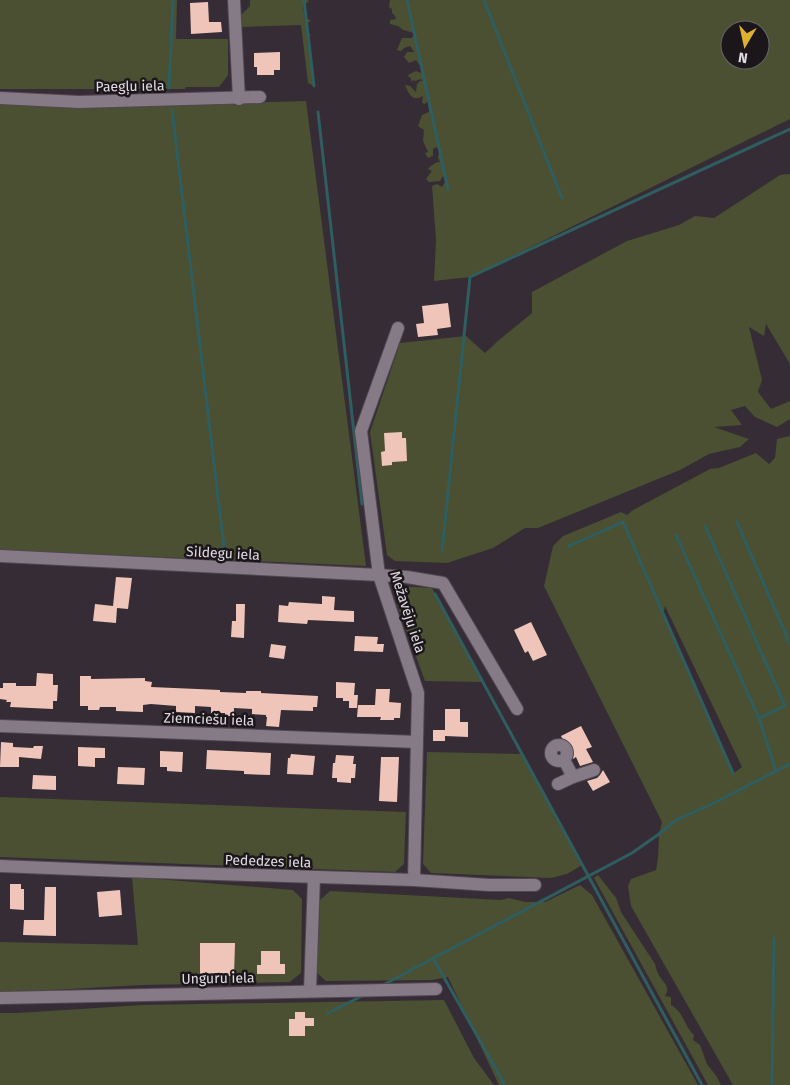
<svg xmlns="http://www.w3.org/2000/svg" width="790" height="1085" viewBox="0 0 790 1085" font-family="'Fira Sans',sans-serif">
  <style>
    .green { fill: #4a5031; fill-rule: evenodd }
    .lines { fill: none; stroke-linecap: round; stroke-linejoin: round }
    .stream { stroke: #2f5e60; stroke-width: 3 }
    .building { fill: #f0c5b9 }
    .minor-casing { stroke: #504750; stroke-width: 14 }
    .minor { stroke: #857a86; stroke-width: 12 }
    .labels { text-anchor: middle; stroke-width: 5; stroke-linejoin: round; paint-order: stroke }
    .street-label { font-size: 14px; fill: #e0dae1; stroke: #1a161a }
  </style>
  <rect width="100%" height="100%" fill="#352c36"/>
  <g class="green">
    <polygon points="0,0 177,0 176,39 228,39 228,75 219,87 186,87 185,89 0,89"/>
    <polygon points="250,0 307,0 309,1 303,6 305,19 311,20 306,25 307,33 311,35 307,39 314,86 308,83 301,25 242,27 241,15 250,6"/>
    <path d="M 390,0 L 790,0 L 790,119 L 470,277 L 434,281 L 436,240 L 432,186 L 437,184 L 442,187 L 445,182 L 443,176 L 440,181 L 429,182 L 426,179 L 432,171 L 428,169 C 432,165 435,162 440,162 L 438,158 L 438,155 L 441,153 L 437,147 L 433,149 L 433,156 L 428,158 L 425,153 L 428,152 L 423,141 L 424,130 L 418,126 L 422,115 L 429,112 L 428,101 L 425,104 L 422,103 L 423,96 C 413,102 409,95 405,85 L 410,86 L 416,92 L 417,84 L 420,81 L 423,81 L 421,79 L 415,81 L 413,80 L 411,82 L 411,78 L 409,77 L 408,75 L 416,71 L 421,73 L 421,67 L 416,60 L 409,63 L 404,57 L 407,52 L 414,52 L 410,46 L 404,48 L 401,51 L 397,50 L 402,38 L 412,38 L 414,33 L 403,30 L 398,26 L 390,24 L 390,20 L 396,19 L 395,16 L 392,13 L 392,9 L 389,7 ZM 730,30 L 760,30 L 760,60 L 730,60 Z"/>
    <polygon points="306,101 366,566 0,550 0,103 157,105"/>
    <polygon points="790,174 790,364 766,324 764,336 749,327 762,380 758,392 771,409 790,401 790,419 777,427 755,417 745,406 731,410 742,425 714,427 749,439 740,447 709,454 680,470 538,528 525,528 493,548 447,563 395,561 387,555 370,432 400,343 466,336 485,353 499,340 532,313 532,292 627,241 679,225 695,216 714,218 780,175"/>
    <path d="M 790,436 L 790,1085 L 733,1085 L 631,906 L 628,886 L 631,879 L 656,870 L 658,859 L 659,834 L 662,822 L 544,586 L 553,546 L 563,536 L 621,512 L 627,515 L 633,510 L 710,469 L 719,468 L 756,453 L 769,464 L 775,458 L 777,439 ZM 665,606 L 742,767 L 734,773 L 663,614 Z"/>
    <polygon points="399,586 432,588 483,682 425,681 397,604 404,602"/>
    <polygon points="427,752 522,754 582,865 567,874 551,878 431,873 423,864"/>
    <polygon points="0,797 406,812 404,864 395,872 0,857"/>
    <path d="M 598,875 L 616,898 L 621,912 L 655,964 C 656,967 656,970 658,973 C 661,982 672,985 665,996 L 671,997 L 671,1005 C 684,1012 684,1026 694,1035 L 693,1040 L 700,1045 L 707,1064 L 717,1077 L 721,1085 L 708,1085 L 594,878 Z"/>
    <polygon points="132,877 293,890 302,899 301,973 290,982 141,985 0,993 0,942 138,945"/>
    <polygon points="580,885 592,895 698,1085 499,1085 448,977 432,980 326,981 317,973 320,900 330,891 501,900 509,898 525,902 545,902"/>
    <polygon points="444,1000 474,1058 494,1085 0,1085 0,1013 18,1013 142,1005"/>
  </g>
  <g class="lines">
    <g class="stream">
      <polyline points="304,0 314,86"/>
      <polyline points="407,0 448,189"/>
      <polyline points="484,0 562,198"/>
      <polyline points="169,88 173,0"/>
      <polyline points="172,110 225,556"/>
      <polyline points="318,112 362,504"/>
      <polyline points="737,522 790,644"/>
      <polyline points="705,526 785,706 759,718"/>
      <polyline points="676,535 759,718 776,771"/>
      <polyline points="569,546 623,522 733,773"/>
      <polyline points="442,551 470,277 790,129"/>
      <polyline points="435,594 702,1085"/>
      <polyline points="433,958 505,1085"/>
      <polyline points="383,985 632,853 659,834 676,820 712,804 790,764"/>
      <polyline points="328,1013 364,995"/>
      <polyline points="772,1085 774,938"/>
    </g>
  </g>
  <g class="building">
    <polygon points="208,2 209,22 221,22 222,32 191,34 190,3"/>
    <polygon points="280,52 280,70 274,70 274,75 257,75 257,67 254,67 254,53"/>
    <polygon points="448,303 451,327 437,329 438,335 418,337 416,324 424,323 422,306"/>
    <polygon points="402,432 402,438 406,438 407,461 392,462 392,465 382,466 381,452 385,451 384,433"/>
    <polygon points="116,577 132,578 128,609 117,608 116,623 93,621 95,604 113,606"/>
    <polygon points="322,596 335,597 334,610 354,611 354,622 308,620 307,624 278,622 279,605 288,606 289,602 322,604"/>
    <polygon points="236,604 245,604 244,638 231,637 232,621 236,621"/>
    <polygon points="531,622 547,655 533,661 528,651 525,653 514,630"/>
    <polygon points="355,636 378,637 377,644 384,644 383,652 354,651"/>
    <polygon points="271,644 286,646 284,659 269,657"/>
    <polygon points="37,673 53,674 53,685 58,685 57,701 53,701 53,709 10,707 11,702 6,702 7,700 0,699 0,688 3,688 3,683 16,683 16,686 36,686"/>
    <polygon points="80,676 91,676 91,679 145,678 145,681 152,682 151,687 220,690 220,692 246,693 246,691 261,691 261,693 318,696 317,707 313,707 313,711 281,710 279,727 266,726 267,717 266,717 266,715 252,714 252,709 234,708 234,716 225,716 225,713 211,713 211,707 195,706 195,713 176,712 176,706 151,704 143,705 143,712 116,711 116,707 100,707 99,710 88,710 88,706 80,706"/>
    <polygon points="336,682 355,683 354,695 358,695 357,708 349,708 349,701 343,701 343,698 336,698"/>
    <polygon points="376,689 390,689 389,702 401,703 400,718 394,718 394,720 380,720 381,717 357,717 358,705 375,705"/>
    <polygon points="445,709 460,709 460,722 468,722 468,737 445,736 445,741 433,741 433,730 445,730"/>
    <polygon points="581,726 592,747 586,749 593,762 580,766 576,757 573,759 561,736"/>
    <polygon points="1,742 13,743 13,747 33,748 34,746 43,746 41,759 19,757 19,767 0,767"/>
    <polygon points="78,747 105,748 105,758 95,758 95,767 78,766"/>
    <polygon points="207,750 271,753 270,775 244,774 244,771 206,769"/>
    <polygon points="160,751 183,752 182,772 167,771 167,767 160,767"/>
    <polygon points="291,754 315,756 313,775 287,774 288,758 290,758"/>
    <polygon points="336,755 354,756 353,764 356,764 355,778 351,778 351,783 337,782 337,778 332,778 333,763 335,763"/>
    <polygon points="381,757 399,757 397,802 379,801"/>
    <polygon points="118,767 145,768 144,785 117,784"/>
    <polygon points="603,770 610,782 593,791 587,781 597,778 600,775"/>
    <polygon points="33,775 56,776 56,790 32,789"/>
    <polygon points="10,884 21,884 21,889 24,889 24,910 10,909"/>
    <polygon points="45,887 56,887 56,936 23,935 24,920 44,920"/>
    <polygon points="120,890 122,915 99,917 97,892"/>
    <polygon points="200,943 235,943 234,976 200,976"/>
    <polygon points="261,951 280,951 280,964 285,964 285,974 257,974 257,965 261,965"/>
    <polygon points="295,1012 305,1012 305,1018 314,1018 314,1026 305,1026 305,1036 289,1036 289,1019 295,1019"/>
  </g>
  <g class="lines">
    <defs>
      <g id="minor">
        <polyline points="234,0 239,99"/>
        <polyline points="0,98 79,102 260,97"/>
        <polyline points="398,328 361,431 379,575 418,693 414,880"/>
        <polyline points="0,556 379,575 407,577 443,583 517,709"/>
        <polyline points="0,726 417,742"/>
        <circle cx="559" cy="753" r="8"/>
        <polyline points="573,777 594,770"/>
        <polyline points="558,784 573,777 564,760"/>
        <polyline points="0,866 122,871 414,880 489,885 535,885"/>
        <polyline points="310,991 314,877"/>
        <polyline points="0,998 436,989"/>
      </g>
    </defs>
    <use href="#minor" class="minor-casing"/>
    <use href="#minor" class="minor"/>
  </g>
  <g class="labels">
    <g class="street-label">
      <text transform="translate(130 86) rotate(-1)" y="5">Paegļu iela</text>
      <text transform="translate(223 553) rotate(3)" y="5">Sildegu iela</text>
      <text transform="translate(408 612) rotate(72)" y="5">Mežavēju iela</text>
      <text transform="translate(209 719) rotate(2)" y="5">Ziemciešu iela</text>
      <text transform="translate(268 861) rotate(2)" y="5">Pededzes iela</text>
      <text transform="translate(218 978) rotate(-1)" y="5">Unguru iela</text>
    </g>
  </g>
  <g transform="translate(745 45) rotate(189)"><circle r="24" fill="#1a161a" stroke="#69646a"/>
  <path d="M0-4L9 19L0 12L-9 19Z" fill="#deb133"/>
  <text y="-8" font-size="14" font-weight="bold" text-anchor="middle" fill="#e0dae1">N</text>
  </g>
</svg>
